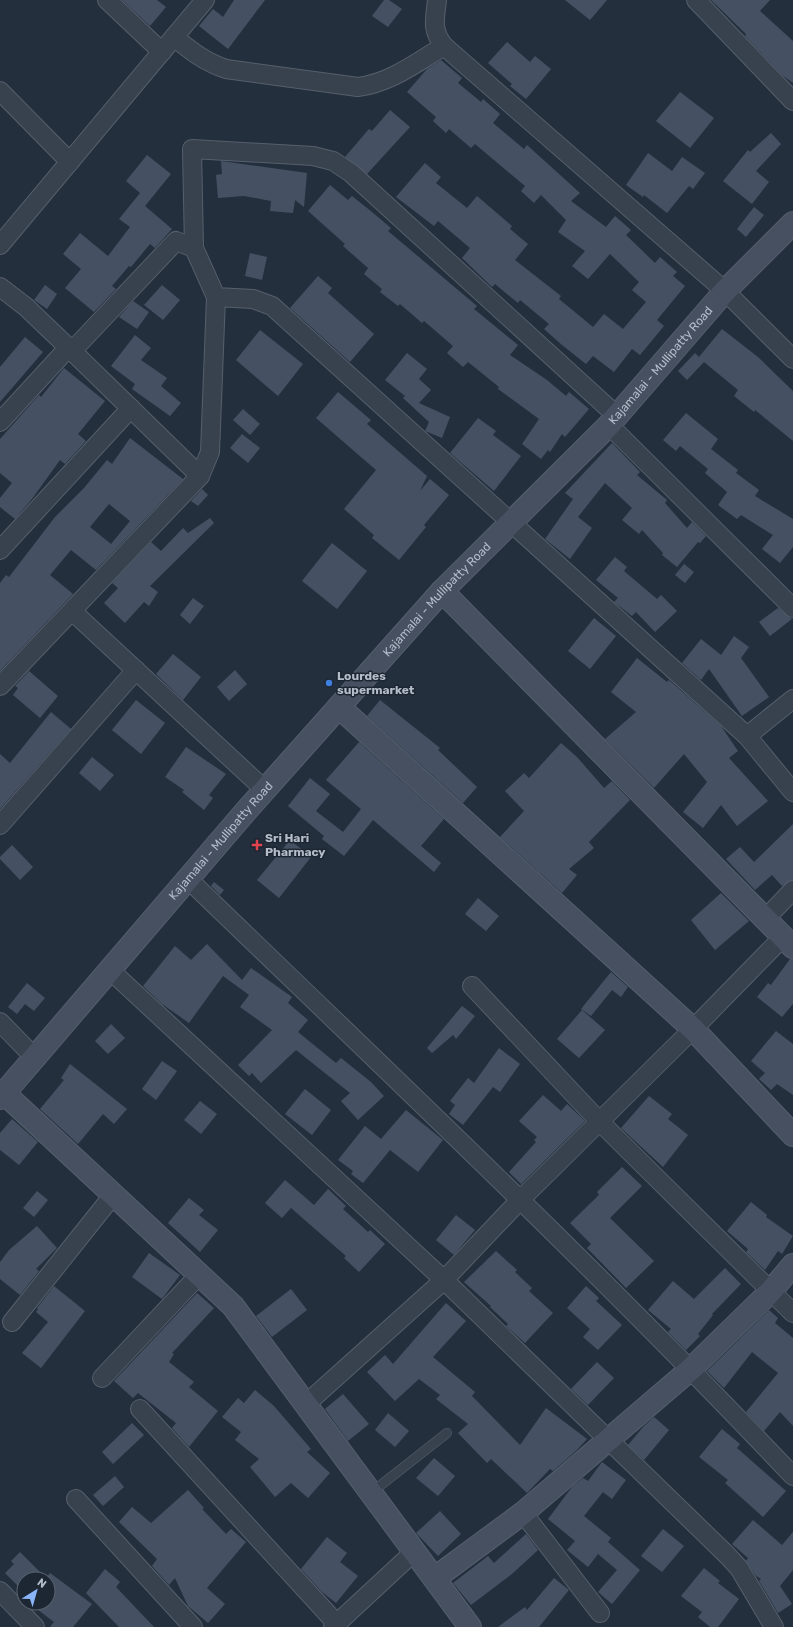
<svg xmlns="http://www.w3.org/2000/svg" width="793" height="1627" viewBox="0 0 793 1627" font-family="Rubik,sans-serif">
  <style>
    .building { fill: #455162; fill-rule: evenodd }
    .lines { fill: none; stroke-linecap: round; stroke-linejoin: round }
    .lane-casing { stroke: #565f6c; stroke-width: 10 }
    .street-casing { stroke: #565f6c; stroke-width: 20 }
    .secondary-casing { stroke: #565f6c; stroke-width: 24 }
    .lane { stroke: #38414e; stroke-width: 9 }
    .street { stroke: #38414e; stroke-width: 18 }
    .secondary { stroke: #465061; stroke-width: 22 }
    .shop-dot { fill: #3f7fe0; stroke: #1d2633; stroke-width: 1.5 }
    .health-dot { fill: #e0444e; stroke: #1d2633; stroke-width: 1.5 }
    .labels { text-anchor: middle; stroke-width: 3; stroke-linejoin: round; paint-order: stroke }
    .street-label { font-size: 12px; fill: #b4bcc9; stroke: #1d2633 }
    .poi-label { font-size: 12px; font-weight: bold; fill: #b4bcc9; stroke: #1d2633; text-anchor: start }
  </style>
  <rect width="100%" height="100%" fill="#242f3e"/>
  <g class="building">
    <polygon points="122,0 157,0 166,7 150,26"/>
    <polygon points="234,0 265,0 228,49 199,26 213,9 223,17"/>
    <polygon points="384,0 389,0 402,9 388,27 372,16"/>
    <polygon points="565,0 607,0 590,20"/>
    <polygon points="711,0 770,0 760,11 793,41 793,83 782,75 745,36 746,34"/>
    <polygon points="507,42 530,62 535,56 551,69 526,99 510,86 512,84 488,63"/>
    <polygon points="441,60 462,78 458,83 481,102 483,99 500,114 493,123 524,149 527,145 580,193 571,201 606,227 615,216 631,230 626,235 655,263 660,257 677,272 673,276 685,286 657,320 664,326 640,355 632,349 614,372 593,356 586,364 562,345 544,329 549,324 520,300 518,303 495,284 492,287 462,258 470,248 438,221 434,226 396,197 425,163 441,177 436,183 467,208 477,196 512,226 510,229 528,244 515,260 561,296 559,299 593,327 604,314 623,329 646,302 632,290 639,282 610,254 588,279 572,266 585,251 558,232 566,220 541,195 534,203 521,191 525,186 475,144 471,148 449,129 446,133 433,121 436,117 407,92 427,69"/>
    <polygon points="680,92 714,118 690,148 656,121"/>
    <polygon points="390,110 410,127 367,174 345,157 369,129 372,131"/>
    <polygon points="771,133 781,144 756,171 769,182 752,204 723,181 748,150 750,152"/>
    <polygon points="648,153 672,171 682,157 705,173 693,189 689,186 667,213 644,195 643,197 626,185"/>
    <polygon points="147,155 171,174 145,206 172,229 155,248 150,244 131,267 129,266 112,286 116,289 94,312 65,288 81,269 63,254 80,233 108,256 130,227 119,219 140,193 126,181"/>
    <polygon points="221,161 307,173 304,207 295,200 293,213 270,211 271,201 244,196 218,198 216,175 222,174"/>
    <polygon points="330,185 348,200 352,196 372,212 391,228 388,231 477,306 474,309 518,345 510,355 547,380 566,396 569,392 589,409 565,437 562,434 550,452 548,450 541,459 522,444 539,419 498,389 499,387 468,362 463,367 447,353 453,346 424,321 422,323 400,304 398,306 380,292 382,289 364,274 368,268 343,246 345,244 308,211"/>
    <polygon points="754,207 764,215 746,237 737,229"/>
    <polygon points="250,253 267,257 262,280 245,276"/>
    <polygon points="318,276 332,288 328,293 374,334 350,362 290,308"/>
    <polygon points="45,285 57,294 47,309 34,300"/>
    <polygon points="162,285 180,300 163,320 144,305"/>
    <polygon points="133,301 149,312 137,329 119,317"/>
    <polygon points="722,329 758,357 793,391 793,441 755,410 754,412 734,396 738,390 704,362 687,380 678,371 695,353 699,357"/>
    <polygon points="260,330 303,364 278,396 236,360"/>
    <polygon points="135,335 151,348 141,360 167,378 161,386 181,403 170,416 132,389 135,384 111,366"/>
    <polygon points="25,337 43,352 0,402 0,367"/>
    <polygon points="407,353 427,369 419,379 431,390 419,403 450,417 442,438 425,431 429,422 403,398 405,396 385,380"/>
    <polygon points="64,368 105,401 78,434 86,441 65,464 60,460 32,499 15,519 0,507 0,498 12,483 0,473 0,439 39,395 41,397"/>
    <polygon points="338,392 371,420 367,424 427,476 420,491 430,479 449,495 424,525 426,527 399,560 372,538 374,535 344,509 376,470 316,418"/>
    <polygon points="243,409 260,424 250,435 233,420"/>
    <polygon points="686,413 718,439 711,449 738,470 736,473 759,490 755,496 793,519 793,547 780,563 762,549 773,535 741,515 737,519 718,505 727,492 705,473 708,469 680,446 676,451 663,440"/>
    <polygon points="478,418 496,431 493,435 521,456 494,491 450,453"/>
    <polygon points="242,434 260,448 248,463 230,448"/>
    <path d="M 130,438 L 183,479 L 96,570 L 71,550 L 50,575 L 73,594 L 0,671 L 0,583 L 6,575 L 9,577 L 55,517 L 84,488 L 107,460 L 112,464 ZM 109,504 L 130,521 L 111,544 L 90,527 Z"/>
    <polygon points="612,443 640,472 637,475 667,500 665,503 687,528 692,522 706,536 700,543 698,542 677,567 662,555 663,553 642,530 639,534 622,520 632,508 605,483 578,517 592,528 570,559 545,539 573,499 565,493"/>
    <polygon points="202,489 208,495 198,506 191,501"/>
    <polygon points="210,518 214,523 150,586 158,592 149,606 144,602 125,623 104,603 118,588 112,583 151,542 161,551 183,528 188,533"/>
    <polygon points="332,543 367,571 337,609 302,581"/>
    <polygon points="615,557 627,567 624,571 657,599 661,595 677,611 655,632 636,612 632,616 614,602 618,598 596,580"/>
    <polygon points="684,564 694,572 685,583 675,575"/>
    <polygon points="193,598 204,606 190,624 180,615"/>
    <polygon points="778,608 792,619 770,636 759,622"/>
    <polygon points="594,618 616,636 590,669 568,651"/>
    <polygon points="734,636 749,647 741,658 769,697 742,716 709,669 701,680 682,663 701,639 721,655"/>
    <polygon points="173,654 201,677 183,700 156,674"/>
    <polygon points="637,658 667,682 669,680 721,726 738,751 729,758 768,801 737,826 721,805 703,828 683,812 707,782 684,754 654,788 605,739 636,712 611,692"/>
    <polygon points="235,670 247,684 229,701 217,687"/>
    <polygon points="29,671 58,696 40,718 13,695 18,688 15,686"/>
    <polygon points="136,700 165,723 141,754 112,730"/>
    <polygon points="380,700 440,748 438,750 477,787 463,803 367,716"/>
    <polygon points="51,712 71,729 0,809 0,754 10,763"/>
    <polygon points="359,742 444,819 421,846 441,863 434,872 373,820 344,856 322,839 324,836 288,806 310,778 330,794 316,811 343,832 361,809 326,780"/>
    <polygon points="561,743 577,757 604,788 612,781 630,800 589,842 594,848 569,869 577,875 562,893 500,837 524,811 505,791 524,773 529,778"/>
    <polygon points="186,747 226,774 209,795 213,798 204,810 182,792 184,790 165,777"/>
    <polygon points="92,757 114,775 100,791 79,773"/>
    <polygon points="793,824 793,880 782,886 772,875 755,890 726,859 740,847 754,862"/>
    <polygon points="290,840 311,857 279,898 257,880"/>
    <polygon points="12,845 33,867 20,880 0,859 0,857"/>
    <polygon points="214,882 224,890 220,895 211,886"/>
    <polygon points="721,893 749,921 715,950 691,920"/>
    <polygon points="478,898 499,916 486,931 465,914"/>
    <polygon points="207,944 242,980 251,968 292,997 288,1003 308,1020 298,1032 336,1063 341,1058 371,1082 384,1096 358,1120 341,1101 350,1093 296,1050 261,1083 252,1073 249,1076 238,1065 272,1030 240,1007 249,995 223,976 189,1023 162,1004 143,986 175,946 191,960"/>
    <polygon points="790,959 793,959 793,1004 782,1017 757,997 768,983 771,985"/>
    <polygon points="611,972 628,987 621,997 612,990 591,1016 581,1009"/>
    <polygon points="27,983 45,998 34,1011 25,1004 17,1014 8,1007"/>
    <polygon points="462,1006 475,1016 456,1039 453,1035 432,1053 427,1048"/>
    <polygon points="582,1010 605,1030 579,1058 557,1039"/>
    <polygon points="111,1024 125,1038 108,1054 95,1041"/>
    <polygon points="776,1031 793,1044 793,1095 777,1084 771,1090 759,1079 765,1073 751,1061"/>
    <polygon points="499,1048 520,1064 500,1092 493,1087 463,1125 449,1114 455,1105 450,1101 468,1078 474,1083"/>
    <polygon points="162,1061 177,1071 156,1100 142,1089"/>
    <polygon points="70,1064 127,1109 114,1124 103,1114 78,1144 40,1109 64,1080 61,1078"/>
    <polygon points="305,1089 331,1110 312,1135 285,1114"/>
    <polygon points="543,1095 561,1111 567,1104 585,1121 521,1184 509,1172 536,1142 534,1140 537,1137 519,1121"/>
    <polygon points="649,1096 672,1114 668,1119 688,1135 663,1167 621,1128"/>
    <polygon points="200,1101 217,1114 201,1134 184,1120"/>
    <polygon points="406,1110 443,1140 418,1172 390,1150 363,1183 351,1174 353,1171 338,1160 365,1126 381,1139"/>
    <polygon points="12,1119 38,1142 19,1165 0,1150 0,1133"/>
    <polygon points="622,1167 642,1186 610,1218 654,1261 626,1288 587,1248 591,1244 570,1223 599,1195 597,1192"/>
    <polygon points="285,1180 314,1205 328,1189 346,1206 343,1209 368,1232 370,1230 385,1244 359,1272 344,1258 346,1256 291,1208 282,1218 265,1203"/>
    <polygon points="37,1191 48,1200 34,1217 23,1208"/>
    <polygon points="189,1198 204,1210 199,1215 218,1230 200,1252 168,1223"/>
    <polygon points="751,1202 767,1215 766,1217 793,1236 782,1254 778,1251 765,1270 746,1252 748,1249 727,1231"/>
    <polygon points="456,1215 475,1230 454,1255 436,1240"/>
    <polygon points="37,1226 57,1248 36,1269 39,1271 20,1295 0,1279 0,1262 9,1250"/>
    <polygon points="496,1251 517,1270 515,1272 532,1288 529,1291 553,1313 525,1343 506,1326 508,1324 490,1307 491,1306 464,1282"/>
    <polygon points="149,1253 180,1275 162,1299 132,1277"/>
    <polygon points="725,1268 741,1284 712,1314 713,1315 698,1334 700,1336 686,1350 668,1332 671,1329 648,1310 673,1281 694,1299"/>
    <polygon points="54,1286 85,1311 41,1368 22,1353 48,1322 36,1312 38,1309 37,1308"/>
    <polygon points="586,1286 599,1298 596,1301 622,1325 598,1350 583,1337 590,1329 567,1308"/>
    <polygon points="291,1289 307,1310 272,1337 256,1316"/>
    <polygon points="197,1293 214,1308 172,1353 174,1354 169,1362 194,1382 189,1387 218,1411 189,1447 172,1428 176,1423 138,1393 133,1398 114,1381"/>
    <polygon points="446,1303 466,1321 433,1357 475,1392 472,1396 520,1445 546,1408 587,1439 577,1450 553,1471 550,1469 527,1493 491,1459 487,1463 458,1433 468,1424 436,1399 440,1395 419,1379 395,1401 367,1372 385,1355 393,1364"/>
    <polygon points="769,1310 778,1318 775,1323 793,1338 793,1426 780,1412 764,1431 746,1412 778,1373 752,1352 724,1388 707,1371"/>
    <polygon points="597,1362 614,1378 588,1405 571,1389"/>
    <polygon points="255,1390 274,1406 311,1449 307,1452 330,1473 308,1498 291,1483 275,1497 250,1467 259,1459 235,1440 241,1432 222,1417 238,1398 244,1403"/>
    <polygon points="343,1394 369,1424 348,1441 325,1409"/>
    <polygon points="388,1413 409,1431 395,1447 375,1430"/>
    <polygon points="654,1417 669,1430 644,1460 628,1445 644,1426"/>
    <polygon points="132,1423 144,1435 113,1464 102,1452"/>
    <polygon points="722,1429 740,1444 737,1448 786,1491 763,1517 725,1483 728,1480 699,1457"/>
    <polygon points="434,1458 455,1476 438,1496 416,1478"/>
    <polygon points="602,1462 626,1480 612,1499 603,1492 584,1516 611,1538 608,1542 640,1570 612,1604 598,1592 617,1570 598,1554 588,1567 567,1550 575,1541 548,1519 572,1487 583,1478 588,1481"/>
    <polygon points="115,1476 124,1487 103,1506 93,1495"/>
    <polygon points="188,1490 204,1508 202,1509 226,1534 231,1529 246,1542 207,1588 225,1604 208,1623 188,1606 175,1578 169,1585 152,1566 157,1559 119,1522 132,1507 151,1523"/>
    <polygon points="440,1511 461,1534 438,1556 416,1533"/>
    <polygon points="753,1520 782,1545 793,1532 793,1570 780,1586 792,1604 778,1613 759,1581 761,1579 756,1576 746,1561 748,1558 732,1544"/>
    <polygon points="663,1529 684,1546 662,1572 641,1556"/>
    <polygon points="526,1534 538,1550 512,1574 471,1605 453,1583 488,1556 494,1563"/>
    <polygon points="327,1537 347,1553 340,1562 358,1576 336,1603 322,1592 301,1569"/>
    <polygon points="20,1552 46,1578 50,1573 92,1604 73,1627 50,1627 54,1622 29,1603 48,1603 48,1579 24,1579 24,1592 5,1573 14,1564 11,1561"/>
    <polygon points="704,1568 720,1581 718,1583 739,1599 718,1627 710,1627 698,1617 702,1612 681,1596"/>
    <polygon points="105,1569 120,1582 116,1587 154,1627 119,1627 86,1593"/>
    <polygon points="554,1578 569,1590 539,1627 498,1627 525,1607 527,1610"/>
  </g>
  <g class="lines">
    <defs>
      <polyline id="lane" points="372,1492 447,1433"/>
      <g id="street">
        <polyline points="107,0 162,52"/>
        <path d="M 437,0 C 435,19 431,30 444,46 L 725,291 L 793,359"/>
        <polyline points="696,0 793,101"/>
        <path d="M 174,37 C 191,51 205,62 226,69 L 358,87 C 390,83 416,63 444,46"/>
        <polyline points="0,91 70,162"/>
        <polyline points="0,245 205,0"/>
        <polyline points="194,248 192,149 313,156 333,161 351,173 617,416"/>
        <polyline points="0,287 26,307 72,351"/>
        <polyline points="216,297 194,248 176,241 72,351 200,476 210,452 216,297 253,299 272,306 747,736 793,792"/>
        <polyline points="0,422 68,348"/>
        <polyline points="609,425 793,608"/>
        <polyline points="0,550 131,408"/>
        <polyline points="72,611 265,790"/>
        <polyline points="0,686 200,476"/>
        <polyline points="747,736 793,699"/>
        <polyline points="0,825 136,670"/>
        <path d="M 188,879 C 392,1076 598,1270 793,1476"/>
        <polyline points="765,919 793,890"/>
        <polyline points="110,970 444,1280 727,1555 739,1568 774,1627"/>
        <polyline points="472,986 599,1121 793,1313"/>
        <polyline points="0,1022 35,1058"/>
        <polyline points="12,1322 114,1194"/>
        <polyline points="102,1378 200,1274"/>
        <polyline points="306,1404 444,1280 520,1200 693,1029 783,937"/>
        <polyline points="140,1409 337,1624"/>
        <polyline points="76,1499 193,1627"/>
        <polyline points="523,1513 600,1613"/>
        <polyline points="0,1591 35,1627"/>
        <polyline points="333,1627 415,1551"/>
      </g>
      <g id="secondary">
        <polyline points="442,591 793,947"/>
        <polyline points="339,707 693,1029 793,1135"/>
        <polyline points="4,1093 233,1306 470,1627"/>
        <path id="s1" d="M 0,1098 L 246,811 L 442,591 L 609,425 L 725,291 L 793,223"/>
        <polyline points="435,1578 523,1513 691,1369 771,1291 793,1265"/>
      </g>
    </defs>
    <use href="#lane" class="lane-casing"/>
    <use href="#street" class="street-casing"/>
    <use href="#secondary" class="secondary-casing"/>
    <use href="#lane" class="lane"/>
    <use href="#street" class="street"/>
    <use href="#secondary" class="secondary"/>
  </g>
  <circle class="shop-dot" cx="329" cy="683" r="4"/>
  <path class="health-dot" d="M255 839h4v4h4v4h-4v4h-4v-4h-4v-4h4z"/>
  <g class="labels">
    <g class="street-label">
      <text dy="4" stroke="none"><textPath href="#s1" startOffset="987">Kajamalai - Mullipatty Road</textPath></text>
      <text dy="4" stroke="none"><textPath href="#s1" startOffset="663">Kajamalai - Mullipatty Road</textPath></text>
      <text dy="4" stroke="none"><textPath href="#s1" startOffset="339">Kajamalai - Mullipatty Road</textPath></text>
    </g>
    <g class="poi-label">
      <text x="337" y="680">Lourdes<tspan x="337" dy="14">supermarket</tspan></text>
      <text x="265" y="842">Sri Hari<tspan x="265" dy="14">Pharmacy</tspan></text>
    </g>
  </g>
  <g transform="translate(36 1591) rotate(37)"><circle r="19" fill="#1d2633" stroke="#59626f"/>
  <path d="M0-3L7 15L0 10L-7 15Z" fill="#8ab4f8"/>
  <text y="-6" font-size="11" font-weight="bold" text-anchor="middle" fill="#b4bcc9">N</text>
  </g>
</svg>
